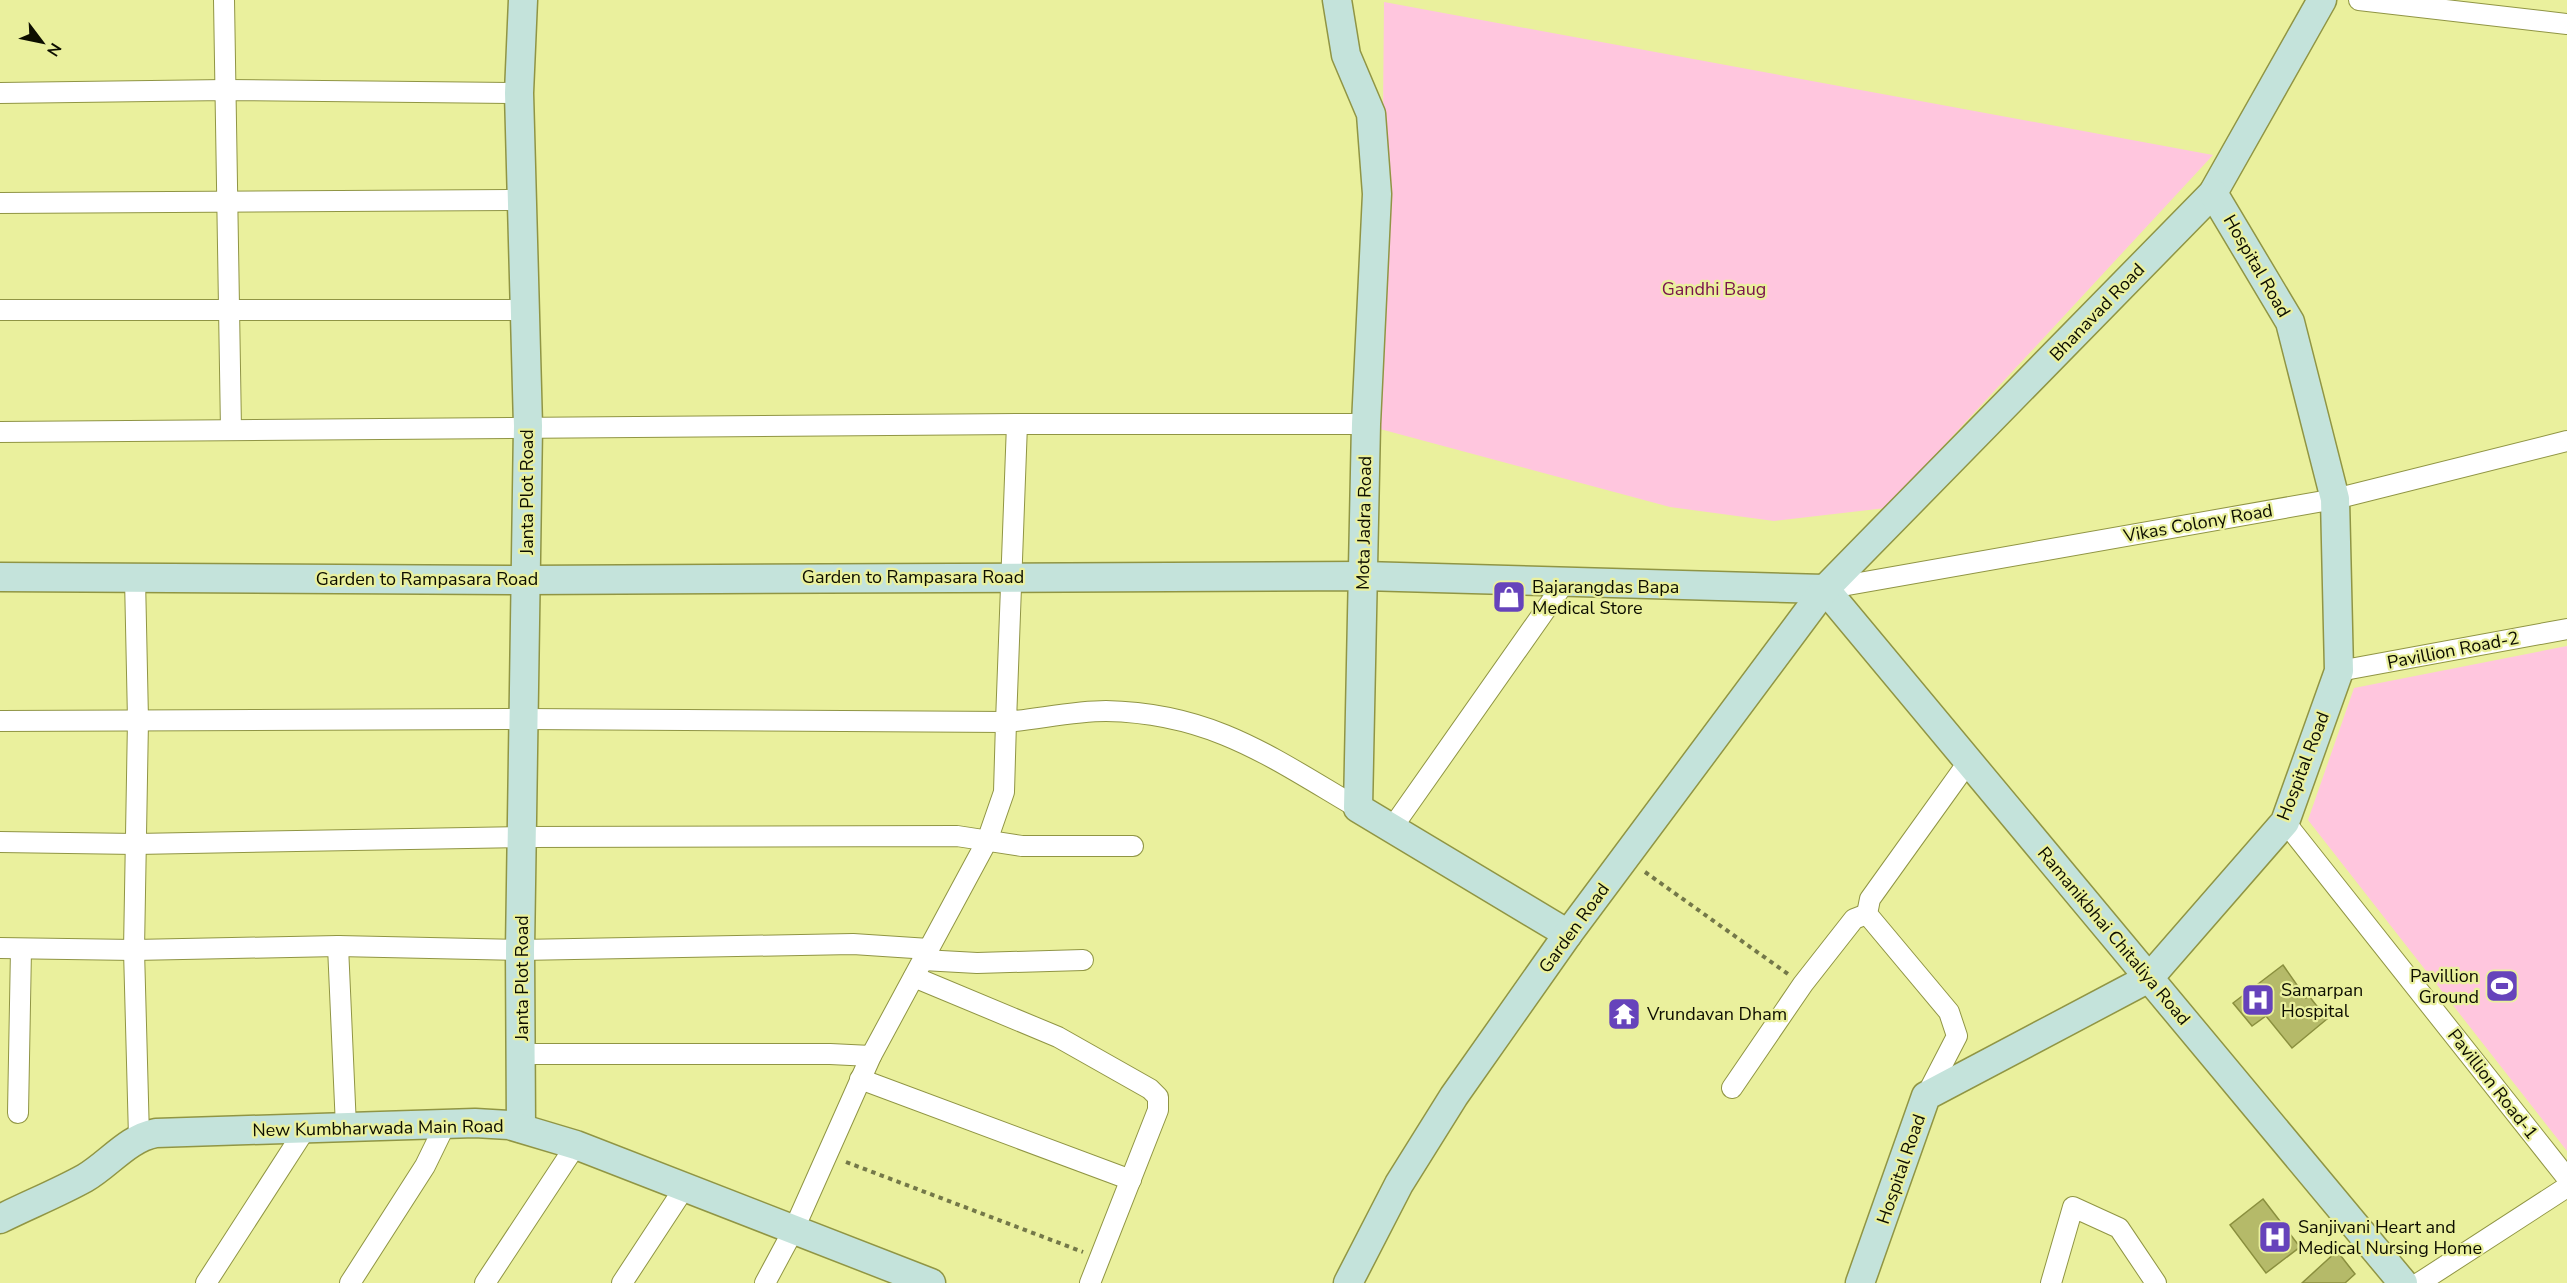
<svg xmlns="http://www.w3.org/2000/svg" width="2567" height="1283" viewBox="0 0 2567 1283" font-family="'Nunito Sans',sans-serif">
  <style>
    .green { fill: #ffc6de }
    .building { fill: #b5ba69; stroke: #8a8f3e; stroke-width: 1.5 }
    .lines { fill: none; stroke-linecap: round; stroke-linejoin: round }
    .street-casing { stroke: #909544; stroke-width: 22 }
    .secondary-casing { stroke: #909544; stroke-width: 31 }
    .path { stroke: #747849; stroke-width: 4; stroke-dasharray: 4.5 4.5; stroke-linecap: butt }
    .street { stroke: #fff; stroke-width: 20 }
    .secondary { stroke: #c4e3db; stroke-width: 28 }
    .labels { text-anchor: middle; stroke-width: 4.5; stroke-linejoin: round; paint-order: stroke }
    .street-label { font-size: 18px; fill: #0d0e00; stroke: #eaf09d }
    .park-label { font-size: 18px; fill: #79104d; stroke: #eaf09d }
    .poi-label { font-size: 18px; fill: #0d0e00; stroke: #eaf09d; text-anchor: start }
  </style>
  <rect width="100%" height="100%" fill="#eaf09d"/>
  <g class="green">
    <polygon points="1384,2 2213,155 1886,508 1774,521 1670,507 1380,429"/>
    <polygon points="2567,646 2567,1151 2308,820 2354,688"/>
  </g>
  <g class="building">
    <polygon points="2283,965 2306,998 2309,996 2327,1019 2292,1048 2266,1016 2252,1026 2233,1003"/>
    <polygon points="2263,1199 2300,1247 2266,1273 2230,1225"/>
    <polygon points="2337,1251 2355,1274 2345,1283 2302,1283"/>
  </g>
  <g class="lines">
    <defs>
      <g id="street">
        <polyline points="224,0 231,430"/>
        <polyline points="2359,0 2567,24"/>
        <polyline points="0,93 226,90 519,93"/>
        <polyline points="0,203 522,200"/>
        <polyline points="0,310 524,310"/>
        <path d="M 1017,424 L 1006,722 C 1039,719 1074,711 1106,711 C 1212,713 1271,757 1358,808"/>
        <polyline points="0,432 1017,424 1366,424"/>
        <polyline points="135,578 138,720 134,950 139,1137"/>
        <polyline points="1825,589 2335,499 2567,441"/>
        <polyline points="2339,671 2567,629"/>
        <polyline points="0,721 525,719 1006,722 1004,792 987,841 871,1056 794,1229 765,1283"/>
        <polyline points="2285,822 2567,1178"/>
        <polyline points="1392,828 1565,582"/>
        <polyline points="0,842 136,844 524,837 957,836 1022,846 1133,846"/>
        <polyline points="338,946 346,1127"/>
        <polyline points="0,948 134,950 338,946 520,950 853,944 929,949"/>
        <polyline points="923,960 977,963 1083,960"/>
        <polyline points="914,977 1058,1037 1150,1089 1158,1097 1158,1110 1090,1283"/>
        <polyline points="522,1054 830,1054 871,1056"/>
        <polyline points="860,1079 1131,1180"/>
        <polyline points="1732,1088 1803,984 1854,919 1867,914"/>
        <polyline points="1926,1096 1957,1036 1949,1012 1867,914 1870,899 1969,761"/>
        <polyline points="18,1113 21,949"/>
        <polyline points="206,1283 306,1128"/>
        <polyline points="350,1283 425,1166 446,1123"/>
        <polyline points="485,1283 576,1145"/>
        <polyline points="622,1283 685,1187"/>
        <polyline points="2051,1283 2073,1207 2119,1228 2156,1283"/>
        <polyline points="2419,1283 2567,1187"/>
      </g>
      <g id="secondary">
        <polyline points="1337,0 1346,55 1371,114 1377,194 1366,424 1358,808 1568,934"/>
        <polyline points="0,577 526,580 1363,576 1825,589"/>
        <polyline points="1825,589 2403,1283"/>
        <polyline points="521,1128 520,950 528,426 519,93 523,0"/>
        <path d="M 0,1219 C 28,1205 58,1193 85,1178 C 109,1164 128,1138 156,1133 L 475,1123 L 509,1125 L 576,1145 L 931,1283"/>
        <polyline points="1348,1283 1399,1184 1454,1096 1568,934 1825,589 2213,193 2322,0"/>
        <polyline points="1860,1283 1926,1096 2149,978 2285,822 2339,671 2335,499 2290,322 2213,193"/>
      </g>
    </defs>
    <use href="#street" class="street-casing"/>
    <use href="#secondary" class="secondary-casing"/>
    <g class="path">
      <polyline points="1645,872 1788,974"/>
      <polyline points="846,1162 1083,1252"/>
    </g>
    <use href="#street" class="street"/>
    <use href="#secondary" class="secondary"/>
  </g>
  <defs>
    <symbol id="shop-square" viewBox="-11 -11 22 22"><rect x="-9" y="-9" width="18" height="18" rx="4" fill="#6643bb" stroke="#eaf09d"/><path d="M-5-2.5h2.3a2.7 3.5 0 0 1 5.4 0H5L5.5 6h-11ZM-1.5-2.5h3a1.5 2.3 0 0 0-3 0Z" fill="#fff"/></symbol>
    <symbol id="stadium-square" viewBox="-11 -11 22 22"><rect x="-9" y="-9" width="18" height="18" rx="4" fill="#6643bb" stroke="#eaf09d"/><path d="M0-5a6.5 5 0 1 0 0 10a6.5 5 0 1 0 0-10ZM-3.5-1.8h7v3.6h-7Z" fill="#fff"/></symbol>
    <symbol id="hospital-square" viewBox="-11 -11 22 22"><rect x="-9" y="-9" width="18" height="18" rx="4" fill="#6643bb" stroke="#eaf09d"/><path d="M-5-5h3v3.5h4V-5h3V5h-3V1.5h-4V5h-3Z" fill="#fff"/></symbol>
    <symbol id="temple-square" viewBox="-11 -11 22 22"><rect x="-9" y="-9" width="18" height="18" rx="4" fill="#6643bb" stroke="#eaf09d"/><path d="M0-6L5-2H3V0L6.5 2.5H4V6H1.5V3h-3V6H-4V2.5H-6.5L-3 0V-2H-5Z" fill="#fff"/></symbol>
  </defs>
  <g fill-rule="evenodd">
    <use href="#shop-square" x="1490" y="578" width="38" height="38"/>
    <use href="#stadium-square" x="2483" y="967" width="38" height="38"/>
    <use href="#hospital-square" x="2239" y="981" width="38" height="38"/>
    <use href="#temple-square" x="1605" y="995" width="38" height="38"/>
    <use href="#hospital-square" x="2256" y="1218" width="38" height="38"/>
  </g>
  <g class="labels">
    <g class="street-label">
      <text transform="translate(2257 266) rotate(60)" y="6">Hospital Road</text>
      <text transform="translate(2097 312) rotate(-46)" y="6">Bhanavad Road</text>
      <text transform="translate(527 492) rotate(-90)" y="6">Janta Plot Road</text>
      <text transform="translate(1364 523) rotate(-89)" y="6">Mota Jadra Road</text>
      <text transform="translate(2198 523) rotate(-10)" y="6">Vikas Colony Road</text>
      <text x="913" y="583">Garden to Rampasara Road</text>
      <text x="427" y="585">Garden to Rampasara Road</text>
      <text transform="translate(2453 650) rotate(-11)" y="6">Pavillion Road-2</text>
      <text transform="translate(2303 766) rotate(-69)" y="6">Hospital Road</text>
      <text transform="translate(1574 928) rotate(-54)" y="6">Garden Road</text>
      <text transform="translate(2114 936) rotate(50)" y="6">Ramanikbhai Chitaliya Road</text>
      <text transform="translate(522 978) rotate(-90)" y="6">Janta Plot Road</text>
      <text transform="translate(2493 1084) rotate(52)" y="6">Pavillion Road-1</text>
      <text transform="translate(378 1128) rotate(-1)" y="6">New Kumbharwada Main Road</text>
      <text transform="translate(1901 1169) rotate(-71)" y="6">Hospital Road</text>
    </g>
    <g class="park-label">
      <text x="1714" y="295">Gandhi Baug</text>
    </g>
    <g class="poi-label">
      <text x="1532" y="593">Bajarangdas Bapa<tspan x="1532" dy="21">Medical Store</tspan></text>
      <text x="2479" y="982" text-anchor="end">Pavillion<tspan x="2479" dy="21">Ground</tspan></text>
      <text x="2281" y="996">Samarpan<tspan x="2281" dy="21">Hospital</tspan></text>
      <text x="1647" y="1020">Vrundavan Dham</text>
      <text x="2298" y="1233">Sanjivani Heart and<tspan x="2298" dy="21">Medical Nursing Home</tspan></text>
    </g>
  </g>
  <g transform="translate(42 42) rotate(122)" stroke="#eaf09d" stroke-width="4.5" paint-order="stroke">
  <path d="M0-4.5L10 22L0 15L-10 22Z" fill="#0d0e00"/>
  <text y="-9" font-size="16" font-weight="bold" text-anchor="middle" fill="#0d0e00">N</text>
  </g>
</svg>
